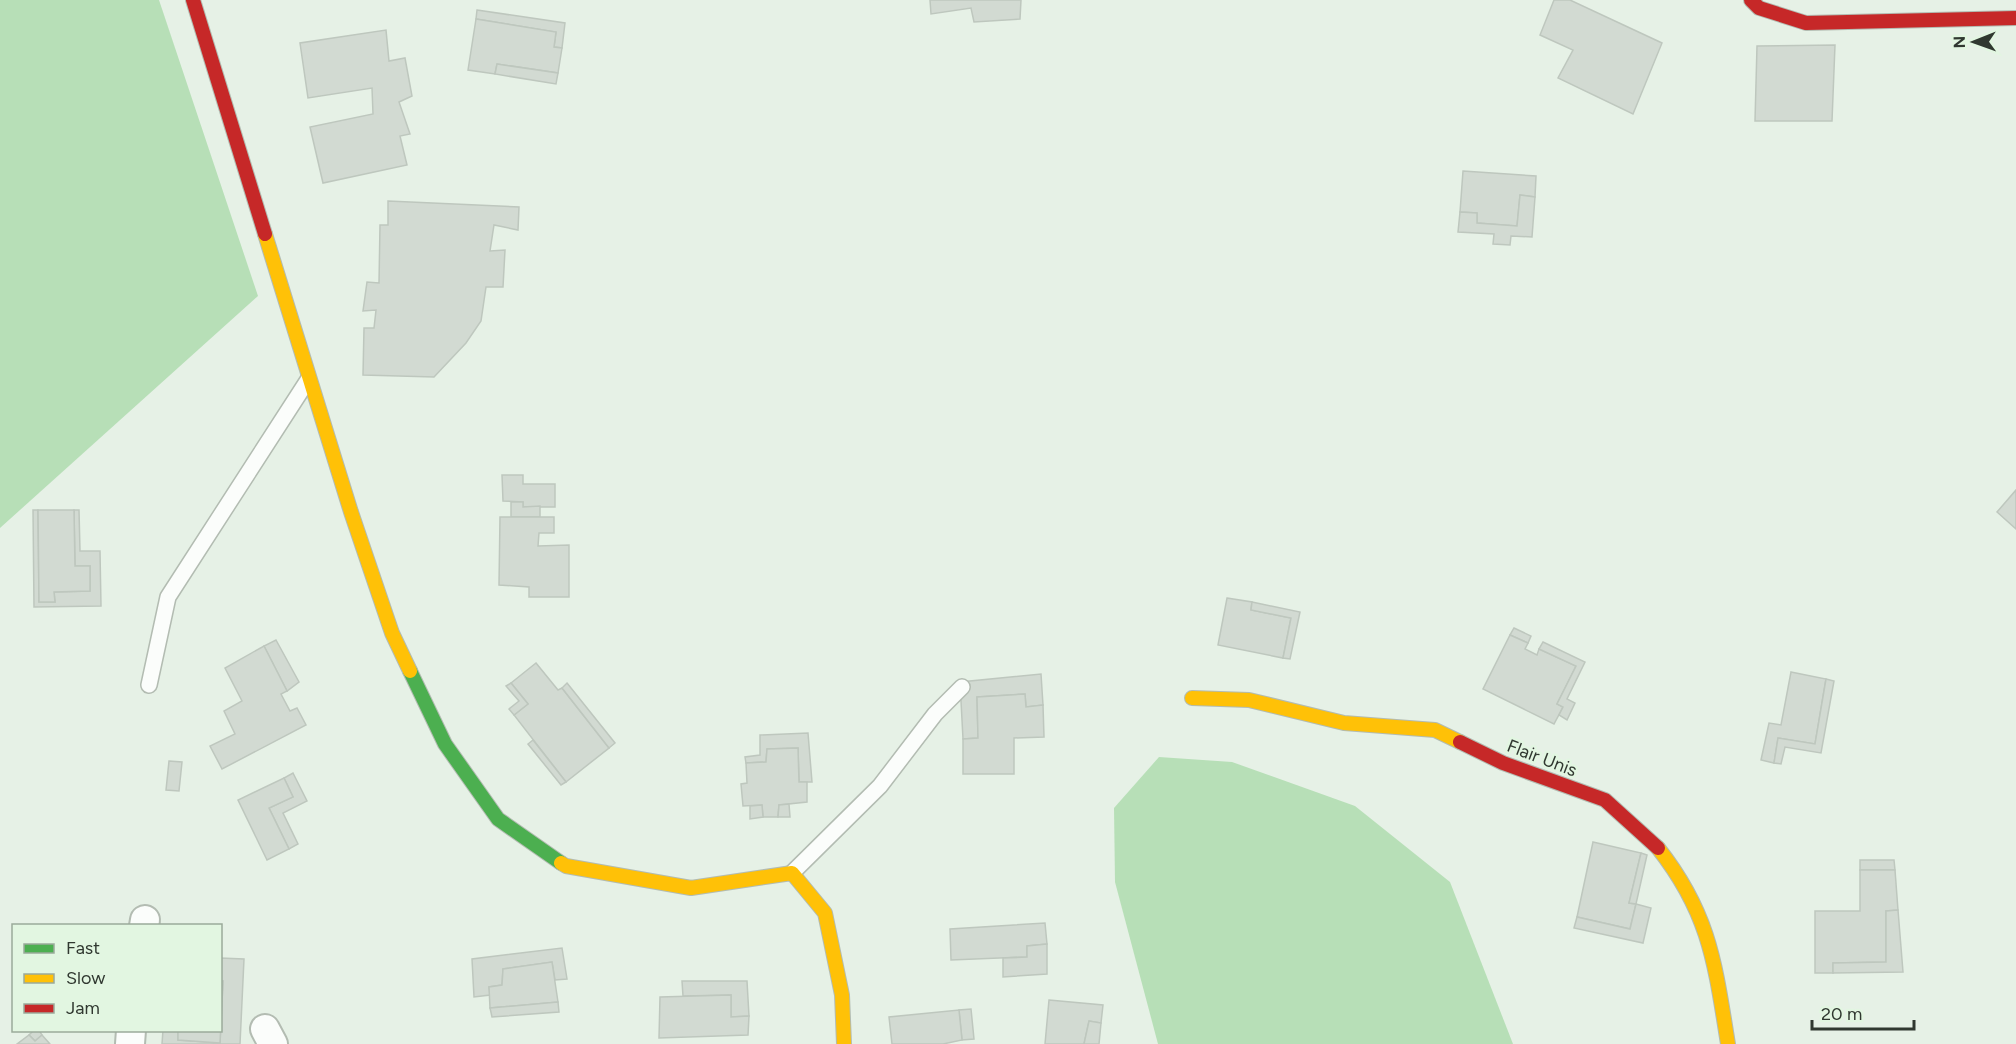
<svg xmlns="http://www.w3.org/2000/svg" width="2016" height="1044" viewBox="0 0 2016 1044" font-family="Figtree,sans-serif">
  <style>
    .green { fill: #b7dfb7 }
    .building { fill: #d2dad2; stroke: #bec7be; stroke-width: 1.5 }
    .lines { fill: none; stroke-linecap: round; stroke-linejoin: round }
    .lane-casing { stroke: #b3bcb2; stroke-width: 18 }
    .street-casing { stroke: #b3bcb2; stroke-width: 32 }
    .fast-casing { stroke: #b3bcb2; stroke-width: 16 }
    .slow-casing { stroke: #b3bcb2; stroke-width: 16 }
    .jam-casing { stroke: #b3bcb2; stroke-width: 16 }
    .lane { stroke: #fbfdfb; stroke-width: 15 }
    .street { stroke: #fbfdfb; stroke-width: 28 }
    .fast { stroke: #4caf50; stroke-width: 14 }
    .slow { stroke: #ffc107; stroke-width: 14 }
    .jam { stroke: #c62828; stroke-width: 14 }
    .labels { text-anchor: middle; stroke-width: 5; stroke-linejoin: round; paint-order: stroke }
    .street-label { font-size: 18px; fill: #303830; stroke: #e2f6e1 }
  </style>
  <rect width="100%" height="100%" fill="#e6f1e6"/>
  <g class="green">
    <polygon points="0,0 159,0 258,296 0,528"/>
    <polygon points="1159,757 1232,762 1355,806 1450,882 1513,1044 1158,1044 1115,882 1114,808"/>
  </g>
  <g class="building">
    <polygon points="930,0 1021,0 1020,19 974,22 971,8 931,14"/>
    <polygon points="1554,0 1570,0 1662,43 1633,114 1558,78 1573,50 1540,35"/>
    <polygon points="477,10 565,23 562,48 554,47 556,32 476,19"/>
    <polygon points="476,19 556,32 554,47 562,48 558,73 497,64 495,74 468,70"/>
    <polygon points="386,30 389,61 405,58 412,96 399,102 410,134 400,136 407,165 323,183 310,127 373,114 372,88 308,98 300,43"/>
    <polygon points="1835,45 1832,121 1755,121 1757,46"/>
    <polygon points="497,64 558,73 556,84 495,74"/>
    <polygon points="1463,171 1536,176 1535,197 1520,195 1517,226 1477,223 1477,213 1460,212"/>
    <polygon points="1520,195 1535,197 1532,237 1511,236 1510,245 1493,244 1494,234 1458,232 1460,212 1477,213 1477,223 1517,226"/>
    <polygon points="388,201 519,207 518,230 494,225 490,251 505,250 503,287 486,287 481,321 466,343 434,377 363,375 364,328 374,328 376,310 363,311 367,282 379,283 380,225 388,225"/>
    <polygon points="502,475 523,475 523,484 555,484 555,507 523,507 523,502 503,501"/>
    <polygon points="2016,490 2016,529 1997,512"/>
    <polygon points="511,502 523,502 523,507 540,506 540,517 511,517"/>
    <polygon points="33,510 38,510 39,602 55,602 54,592 90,591 90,566 75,566 74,510 79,510 80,551 100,551 101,606 34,607"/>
    <polygon points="38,510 74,510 75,566 90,566 90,591 54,592 55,602 39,602"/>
    <polygon points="500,517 554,517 554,533 539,533 538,546 569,545 569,597 529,597 529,587 499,585"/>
    <polygon points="1227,598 1252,602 1251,610 1291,618 1283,658 1218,645"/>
    <polygon points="1252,602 1300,612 1290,659 1283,658 1291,618 1251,610"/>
    <polygon points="1514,628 1531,636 1528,643 1510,635"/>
    <polygon points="1510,635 1528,643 1525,649 1537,655 1539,649 1576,666 1557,704 1563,707 1554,724 1483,689"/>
    <polygon points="276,640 299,682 287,691 264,646"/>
    <polygon points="1543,642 1585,662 1567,699 1575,703 1567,720 1559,715 1563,707 1557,704 1576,666 1539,649"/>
    <polygon points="264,646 287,691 281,694 290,711 297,708 306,725 222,769 210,746 235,734 224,711 242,701 225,668"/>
    <polygon points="536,663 558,690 562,688 609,748 566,782 514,715 528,704 511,683"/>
    <polygon points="1791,672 1826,679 1815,744 1778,738 1774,763 1761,760 1769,723 1781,725"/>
    <polygon points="1041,674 1043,705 1026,707 1025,694 977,697 978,738 963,739 960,682"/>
    <polygon points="1826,679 1834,681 1821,753 1785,747 1781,764 1774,763 1778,738 1815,744"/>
    <polygon points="511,683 528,704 514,715 509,709 519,701 506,686"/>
    <polygon points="567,683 615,743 609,748 562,688"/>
    <polygon points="1025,694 1026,707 1043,705 1044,737 1014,738 1014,774 963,774 963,739 978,738 977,697"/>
    <polygon points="808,733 812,782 799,782 798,748 767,749 766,762 746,763 745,757 760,755 760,735"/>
    <polygon points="533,740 566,782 561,785 528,744"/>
    <polygon points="798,748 799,782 807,782 807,802 779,805 778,817 763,817 762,805 743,806 741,784 747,783 746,763 766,762 767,749"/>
    <polygon points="169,761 182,762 179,791 166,790"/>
    <polygon points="293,773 307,801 283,813 298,844 289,849 269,808 293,797 284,778"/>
    <polygon points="284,778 293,797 269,808 289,849 267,860 238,800"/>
    <polygon points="789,804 790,817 778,817 779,805"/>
    <polygon points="762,805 763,817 750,819 750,806"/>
    <polygon points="1593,842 1641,853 1629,903 1636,904 1630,929 1577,917"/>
    <polygon points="1641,853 1647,855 1636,904 1629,903"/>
    <polygon points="1860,860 1894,860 1895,870 1860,870"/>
    <polygon points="1860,870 1895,870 1898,910 1886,911 1886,962 1833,963 1833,973 1815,973 1815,911 1860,911"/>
    <polygon points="1636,904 1651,908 1643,943 1574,928 1577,917 1630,929"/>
    <polygon points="1898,910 1903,972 1833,973 1833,963 1886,962 1886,911"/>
    <polygon points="1045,923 1047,944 1027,946 1027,957 951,960 950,929"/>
    <polygon points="1047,944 1047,974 1003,977 1003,958 1027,957 1027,946"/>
    <polygon points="562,948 567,979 555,980 552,962 503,969 502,985 489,987 490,995 474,997 472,959"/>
    <polygon points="220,958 244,959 240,1044 162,1044 163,1030 178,1030 178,1040 220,1043 223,981 220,981"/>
    <polygon points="552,962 558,1002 490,1008 489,987 502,985 503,969"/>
    <polygon points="220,981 223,981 220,1043 178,1040 178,1030 220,1030"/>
    <polygon points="682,981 747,981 749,1016 731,1017 731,995 683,996"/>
    <polygon points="731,995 731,1017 749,1016 748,1035 659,1038 660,997"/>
    <polygon points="1049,1000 1103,1005 1101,1023 1089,1021 1084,1044 1045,1044"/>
    <polygon points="558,1002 559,1012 492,1017 490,1008"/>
    <polygon points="971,1009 974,1039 962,1040 959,1010"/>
    <polygon points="959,1010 962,1040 943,1044 892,1044 889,1017"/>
    <polygon points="1089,1021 1101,1023 1099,1044 1084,1044"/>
    <polygon points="34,1030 39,1030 42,1035 35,1041 29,1035"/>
    <polygon points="29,1035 35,1041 42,1035 50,1044 17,1044"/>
  </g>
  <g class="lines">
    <defs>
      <g id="lane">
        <polyline points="149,685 168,597 308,380"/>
        <polyline points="792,873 880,786 935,714 962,687"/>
      </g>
      <g id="street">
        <polyline points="144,926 145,920"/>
        <polyline points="265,1029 273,1044"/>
        <polyline points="130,1044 131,1030"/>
      </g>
      <polyline id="fast" points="410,671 445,744 498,819 561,863"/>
      <g id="slow">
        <polyline points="265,234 351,512 392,633 410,671"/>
        <polyline points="1192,698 1249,700 1344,723 1435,730 1460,742"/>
        <path d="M 1658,848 C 1710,914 1715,964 1728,1044"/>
        <polyline points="561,863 566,866 691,888 792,873 825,913 842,995 844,1044"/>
      </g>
      <g id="jam">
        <polyline points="193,0 265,234"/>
        <polyline points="1751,0 1759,8 1806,23 2016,18"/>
        <polyline points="1460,742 1503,763 1605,800 1658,848"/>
      </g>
    </defs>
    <use href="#lane" class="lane-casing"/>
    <use href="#street" class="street-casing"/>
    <use href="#fast" class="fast-casing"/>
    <use href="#slow" class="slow-casing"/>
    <use href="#jam" class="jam-casing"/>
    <use href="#lane" class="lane"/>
    <use href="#street" class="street"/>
    <use href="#fast" class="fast"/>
    <use href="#slow" class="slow"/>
    <use href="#jam" class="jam"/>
  </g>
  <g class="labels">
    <g class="street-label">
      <text transform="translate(1542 758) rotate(21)" y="6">Flair Unis</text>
    </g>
  </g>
  <rect x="12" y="924" width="210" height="108" fill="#e2f6e1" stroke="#9baa9a" stroke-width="1.5"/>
  <rect x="24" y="944" width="30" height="9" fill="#4caf50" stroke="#9baa9a" stroke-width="1.5"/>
  <text x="66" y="954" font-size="18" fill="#303830">Fast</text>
  <rect x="24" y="974" width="30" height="9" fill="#ffc107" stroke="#9baa9a" stroke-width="1.5"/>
  <text x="66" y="984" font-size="18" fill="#303830">Slow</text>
  <rect x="24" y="1004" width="30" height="9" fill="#c62828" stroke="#9baa9a" stroke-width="1.5"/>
  <text x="66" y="1014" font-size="18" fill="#303830">Jam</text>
  <g transform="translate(1974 42) rotate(269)" stroke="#e2f6e1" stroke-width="4.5" paint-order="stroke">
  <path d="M0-4.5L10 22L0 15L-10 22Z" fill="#303830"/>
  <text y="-9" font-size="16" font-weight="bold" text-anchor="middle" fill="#303830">N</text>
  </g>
  <path d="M1812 1020v9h102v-9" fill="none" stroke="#303830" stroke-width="3"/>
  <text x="1821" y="1020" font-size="18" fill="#303830" stroke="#e2f6e1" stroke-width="4.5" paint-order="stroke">20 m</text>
</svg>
